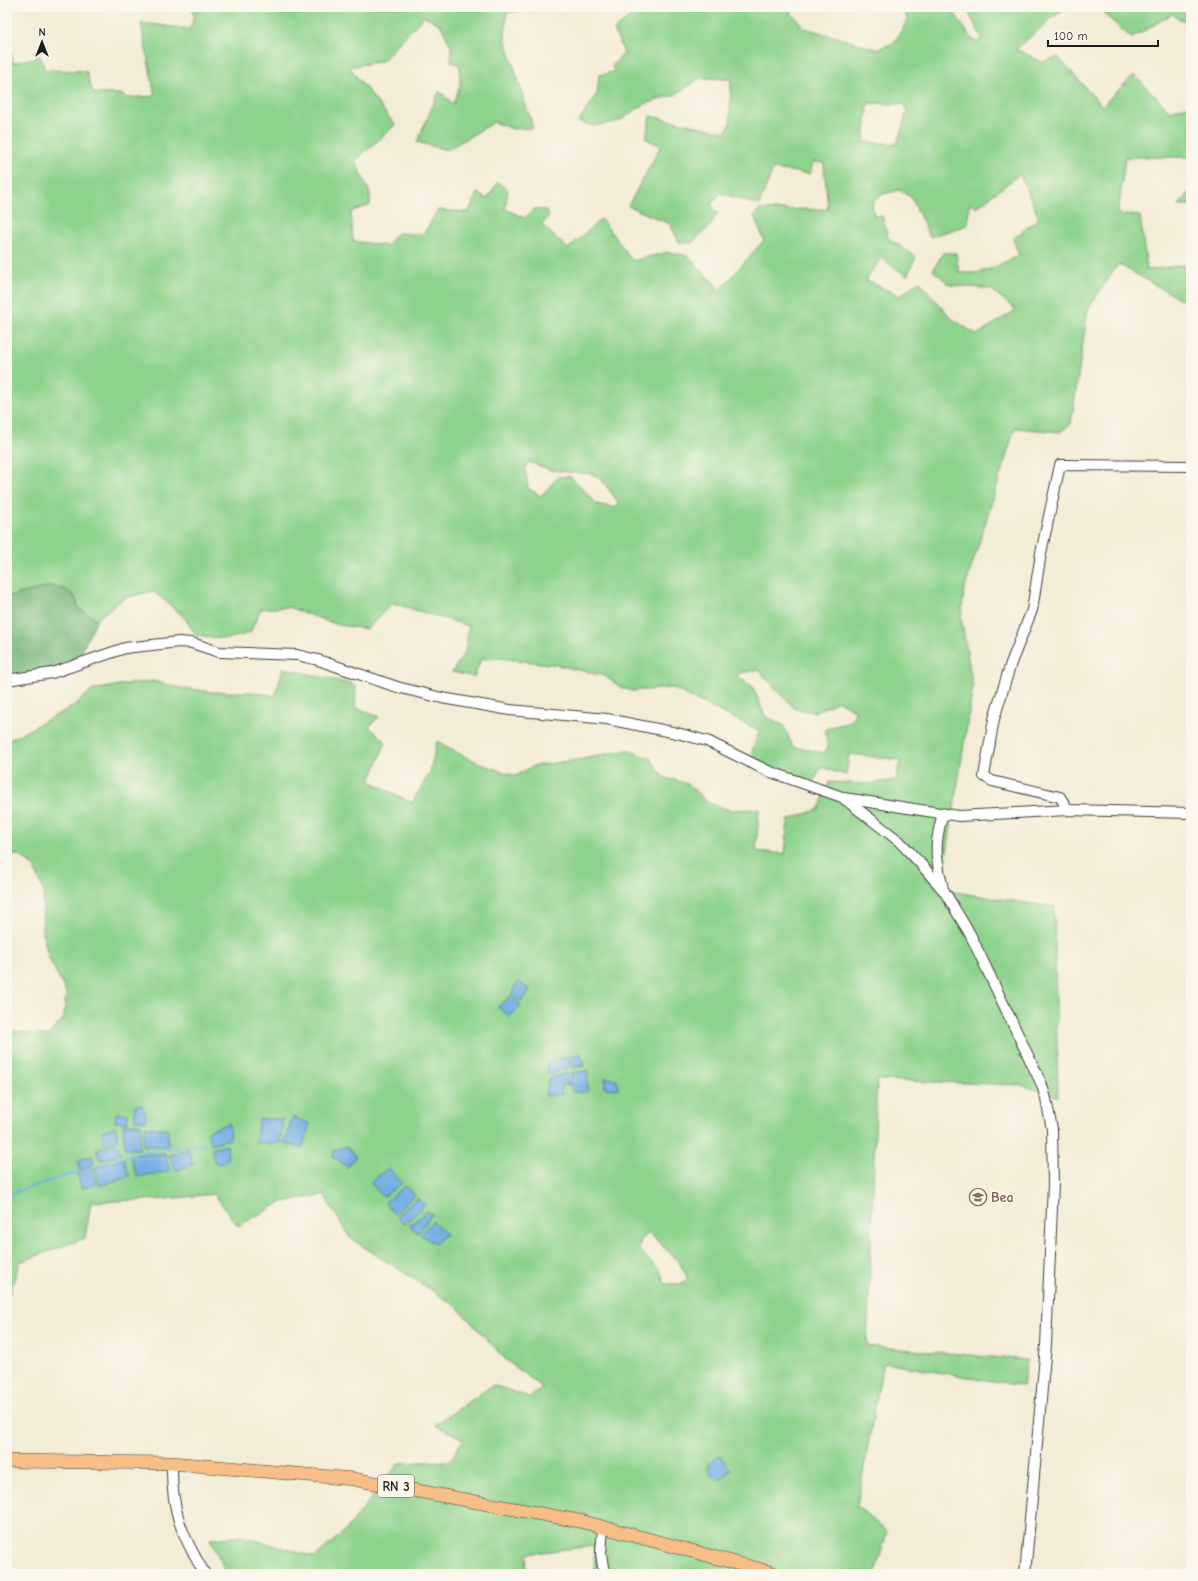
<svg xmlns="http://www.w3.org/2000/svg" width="1198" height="1581" viewBox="0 0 1198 1581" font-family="'Comic Neue',sans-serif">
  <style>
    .green { fill: #8ed38c; stroke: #557854; fill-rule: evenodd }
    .forest { fill: #72b578; stroke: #47684a }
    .water { fill: #71aee3; stroke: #466580 }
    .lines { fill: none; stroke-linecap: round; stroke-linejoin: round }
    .stream { stroke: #71aee3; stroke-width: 2 }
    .minor-casing { stroke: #3c3b38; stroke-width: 12 }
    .major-casing { stroke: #3c3b38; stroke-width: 14 }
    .minor { stroke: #fff; stroke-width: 10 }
    .major { stroke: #f7be87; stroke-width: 13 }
    .labels { text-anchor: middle; stroke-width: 3; stroke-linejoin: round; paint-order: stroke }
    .shield { fill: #fbf7ec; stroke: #5f5e5a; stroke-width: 1 }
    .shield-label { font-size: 13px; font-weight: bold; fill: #1c1c1c }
    .education-label { font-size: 14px; font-weight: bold; fill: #785e54; stroke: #fbf7ec; text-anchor: start }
  </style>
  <rect width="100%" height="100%" fill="#fbf7ec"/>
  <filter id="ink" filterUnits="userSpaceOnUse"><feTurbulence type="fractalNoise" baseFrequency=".025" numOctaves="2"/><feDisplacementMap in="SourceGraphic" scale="8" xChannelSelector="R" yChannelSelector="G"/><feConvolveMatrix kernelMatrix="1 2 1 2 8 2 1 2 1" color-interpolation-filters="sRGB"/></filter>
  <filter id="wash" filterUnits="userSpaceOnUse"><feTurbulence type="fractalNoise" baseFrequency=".012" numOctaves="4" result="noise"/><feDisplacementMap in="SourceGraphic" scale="16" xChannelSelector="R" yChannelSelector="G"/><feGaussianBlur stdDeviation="0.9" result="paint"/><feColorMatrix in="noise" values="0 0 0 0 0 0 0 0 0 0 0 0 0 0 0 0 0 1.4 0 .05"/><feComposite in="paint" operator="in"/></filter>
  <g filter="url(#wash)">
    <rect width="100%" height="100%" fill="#f3ecd6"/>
    <g class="green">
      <path d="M 192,7 L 542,7 L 542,10 L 507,12 L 505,38 L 533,128 L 513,129 L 494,122 L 447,150 L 417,142 L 439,91 L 453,104 L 460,85 L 460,66 L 451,61 L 451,46 L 440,24 L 424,16 L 382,61 L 349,67 L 395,125 L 355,161 L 370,193 L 370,205 L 351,212 L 353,241 L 388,246 L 394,235 L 400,233 L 423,235 L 438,210 L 469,212 L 477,193 L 487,199 L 498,182 L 508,190 L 505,209 L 525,218 L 534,209 L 546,210 L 549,216 L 542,225 L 568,249 L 601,219 L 633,261 L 667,252 L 688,256 L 720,290 L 764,240 L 754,216 L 759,210 L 828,209 L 824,163 L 813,162 L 810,174 L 773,169 L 759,205 L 720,193 L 711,205 L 718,212 L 711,225 L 691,243 L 679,242 L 670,224 L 628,206 L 661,146 L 646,139 L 650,116 L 725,132 L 730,125 L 731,79 L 700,78 L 677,94 L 645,104 L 619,121 L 594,126 L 578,122 L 597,94 L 599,75 L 614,72 L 612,66 L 624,53 L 614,30 L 639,10 L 637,7 L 790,7 L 791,13 L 805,28 L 876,49 L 894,43 L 907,21 L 905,7 L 950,7 L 972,39 L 977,42 L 982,38 L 966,7 L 1065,7 L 1016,49 L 1042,62 L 1058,57 L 1102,106 L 1134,75 L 1170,111 L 1191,105 L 1191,157 L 1125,157 L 1118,214 L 1140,216 L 1147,270 L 1191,264 L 1191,305 L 1118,264 L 1088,309 L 1071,424 L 1060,432 L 1015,428 L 964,591 L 961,618 L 973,687 L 941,890 L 1054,907 L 1058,1097 L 1021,1085 L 877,1080 L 867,1346 L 1027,1360 L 1023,1386 L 883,1363 L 857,1506 L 887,1532 L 875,1574 L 595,1574 L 594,1546 L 527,1554 L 526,1574 L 227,1574 L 210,1539 L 241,1536 L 315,1557 L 346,1530 L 399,1463 L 450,1461 L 463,1439 L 435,1425 L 493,1385 L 529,1397 L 543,1388 L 506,1360 L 456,1306 L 350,1238 L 324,1195 L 282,1202 L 238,1226 L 214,1194 L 165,1199 L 91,1202 L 85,1238 L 20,1262 L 7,1301 L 7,1030 L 48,1036 L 64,1018 L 66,992 L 48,956 L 42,930 L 44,892 L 34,867 L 20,855 L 7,855 L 7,741 L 72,707 L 93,690 L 126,684 L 154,681 L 181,688 L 213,692 L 254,692 L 275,696 L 283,668 L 356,685 L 355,707 L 379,717 L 369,727 L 386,742 L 370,781 L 412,803 L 430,772 L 437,741 C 463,757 486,767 516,776 L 533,766 L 583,759 L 627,750 L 650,758 L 663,777 L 688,784 L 708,803 L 730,810 L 759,809 L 756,851 L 785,854 L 788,820 L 819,809 L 829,782 L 865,784 L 896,780 L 900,760 L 849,754 L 846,775 L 821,767 L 813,783 L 759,765 L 752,752 L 759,731 L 672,688 L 631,691 L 620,687 L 605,676 L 557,665 L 499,658 L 481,659 L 474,677 L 452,672 L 465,652 L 469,626 L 392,603 L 367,629 L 338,625 L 288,607 L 261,609 L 250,633 L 227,639 L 196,635 L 184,617 L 153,591 L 124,598 L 97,619 L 79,609 L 75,596 L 51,586 L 7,597 L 7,33 L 13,63 L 40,56 L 45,70 L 86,71 L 93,93 L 121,94 L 126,98 L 155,96 L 141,23 L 190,29 L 194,16 ZM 868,103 L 904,104 L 907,112 L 897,144 L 864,142 ZM 1020,174 L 1039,218 L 1013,239 L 1019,255 C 1000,264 981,277 959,272 L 956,253 L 943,253 L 933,270 L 950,285 L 991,289 L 1016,310 L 977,335 L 951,318 L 919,281 L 900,296 L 866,280 L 881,258 L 907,276 L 916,257 L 888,238 L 882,216 L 874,216 L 872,204 L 880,195 L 899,190 L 911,197 L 930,237 L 967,225 L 970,203 L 975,207 L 981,204 ZM 529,462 L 550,470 L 591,474 L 602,480 L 618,502 L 616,508 L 597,504 L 570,476 L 558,477 L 541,496 L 528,488 L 525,468 ZM 759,670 L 795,709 L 815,712 L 839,701 L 856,711 L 850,722 L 825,729 L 828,748 L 824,753 L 793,747 L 783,725 L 765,716 L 753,687 L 737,676 L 739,673 ZM 649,1233 L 679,1262 L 688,1279 L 680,1284 L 665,1284 L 660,1271 L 639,1250 L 641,1239 Z"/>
      <polygon points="1117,7 1191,7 1191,26 1172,14 1132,38 1104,14"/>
      <polygon points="1191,190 1191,205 1179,205"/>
    </g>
    <path class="forest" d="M 51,586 C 68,589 73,591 79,609 L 97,619 L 80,655 L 43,671 L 7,680 L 7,597 Z"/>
    <g class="water">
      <polygon points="518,981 530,990 521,1001 511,994"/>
      <polygon points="511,996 521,1005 510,1017 498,1007"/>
      <polygon points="581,1054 584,1066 574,1068 571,1055"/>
      <polygon points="568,1056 570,1067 548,1075 546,1064"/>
      <polygon points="588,1071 587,1092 572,1092 571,1073"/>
      <polygon points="567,1073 569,1085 561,1085 562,1094 545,1096 549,1078"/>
      <polygon points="605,1078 617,1079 618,1089 605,1088"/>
      <polygon points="142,1105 146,1115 146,1121 135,1120 135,1106"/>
      <polygon points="116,1113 128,1114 128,1122 115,1122"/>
      <polygon points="293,1117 310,1124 302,1148 284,1143"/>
      <polygon points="259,1119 283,1119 280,1143 255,1143"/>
      <polygon points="229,1123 230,1139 211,1144 207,1131"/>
      <polygon points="123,1124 142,1124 139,1149 125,1149"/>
      <polygon points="145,1126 168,1129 168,1146 143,1146"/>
      <polygon points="116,1127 118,1140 104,1144 102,1131"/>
      <polygon points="117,1143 121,1154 101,1161 96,1149"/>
      <polygon points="227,1145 228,1159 222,1164 214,1162 212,1149"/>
      <polygon points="346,1146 356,1157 348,1167 333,1157 334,1150"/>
      <polygon points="188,1149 193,1164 176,1171 169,1155"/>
      <polygon points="165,1153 170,1171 137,1177 130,1155"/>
      <polygon points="92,1156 94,1164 79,1170 78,1160"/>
      <polygon points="124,1159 129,1176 100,1186 95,1168"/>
      <polygon points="91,1168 97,1184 82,1189 77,1174"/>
      <polygon points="389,1168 402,1183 383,1197 370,1182"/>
      <polygon points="405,1186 415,1195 394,1214 385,1202"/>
      <polygon points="417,1198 425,1205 405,1225 396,1216"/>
      <polygon points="427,1211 432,1214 418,1233 409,1226"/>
      <polygon points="433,1221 446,1234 435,1244 420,1234"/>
      <polygon points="719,1455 731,1470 720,1479 710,1474 707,1466"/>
    </g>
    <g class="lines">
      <polyline class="stream" points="7,1196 18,1191 141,1152 205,1144"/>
    </g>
  </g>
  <g filter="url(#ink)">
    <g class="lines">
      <defs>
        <g id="minor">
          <polyline points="7,680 52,673 125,648 179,642 192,643 219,652 297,655 318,660 397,687 442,698 510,710 607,719 677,733 707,741 768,771 842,797 899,841 919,862 944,891 970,934 1042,1085 1046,1099 1052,1129 1053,1184 1046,1345 1025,1574"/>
          <polyline points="844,798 959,816 1068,810 1191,813"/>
          <polyline points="1068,810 1060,797 992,781 984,776 994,719 1011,663 1032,610 1041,553 1060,465 1191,466"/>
          <path d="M 943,814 C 933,846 936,858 943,889"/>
          <path d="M 172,1463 C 171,1510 181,1534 205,1574"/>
          <polyline points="603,1527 601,1553 604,1574"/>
        </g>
        <polyline id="major" points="7,1461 172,1463 353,1479 584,1522 776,1574"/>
      </defs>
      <use href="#minor" class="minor-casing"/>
      <use href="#major" class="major-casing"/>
      <use href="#minor" class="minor"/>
      <use href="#major" class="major"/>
    </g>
  </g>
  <defs>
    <symbol id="school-ring" viewBox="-11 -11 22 22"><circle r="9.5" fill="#fbf7ec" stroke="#8d6e63" stroke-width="1.5"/><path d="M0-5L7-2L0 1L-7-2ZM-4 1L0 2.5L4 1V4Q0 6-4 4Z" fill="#8d6e63"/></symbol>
  </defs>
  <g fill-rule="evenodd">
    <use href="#school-ring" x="968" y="1187" width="20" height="20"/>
  </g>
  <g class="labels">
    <rect class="shield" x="378" y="1475" width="36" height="22" rx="3"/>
    <g class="shield-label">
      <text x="396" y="1491">RN 3</text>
    </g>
    <g class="education-label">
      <text x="991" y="1202">Bea</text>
    </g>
  </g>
  <rect width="1198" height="1581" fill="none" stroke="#fbf7ec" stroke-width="24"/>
  <g transform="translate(42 42)" stroke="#fbf7ec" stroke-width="3" paint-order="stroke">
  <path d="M0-3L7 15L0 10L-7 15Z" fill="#1c1c1c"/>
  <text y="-6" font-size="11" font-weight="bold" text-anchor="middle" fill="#1c1c1c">N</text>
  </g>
  <path d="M1048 40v6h110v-6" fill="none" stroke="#1c1c1c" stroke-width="2"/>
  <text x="1054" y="40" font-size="12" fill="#1c1c1c" stroke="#fbf7ec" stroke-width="3" paint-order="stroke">100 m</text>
</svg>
